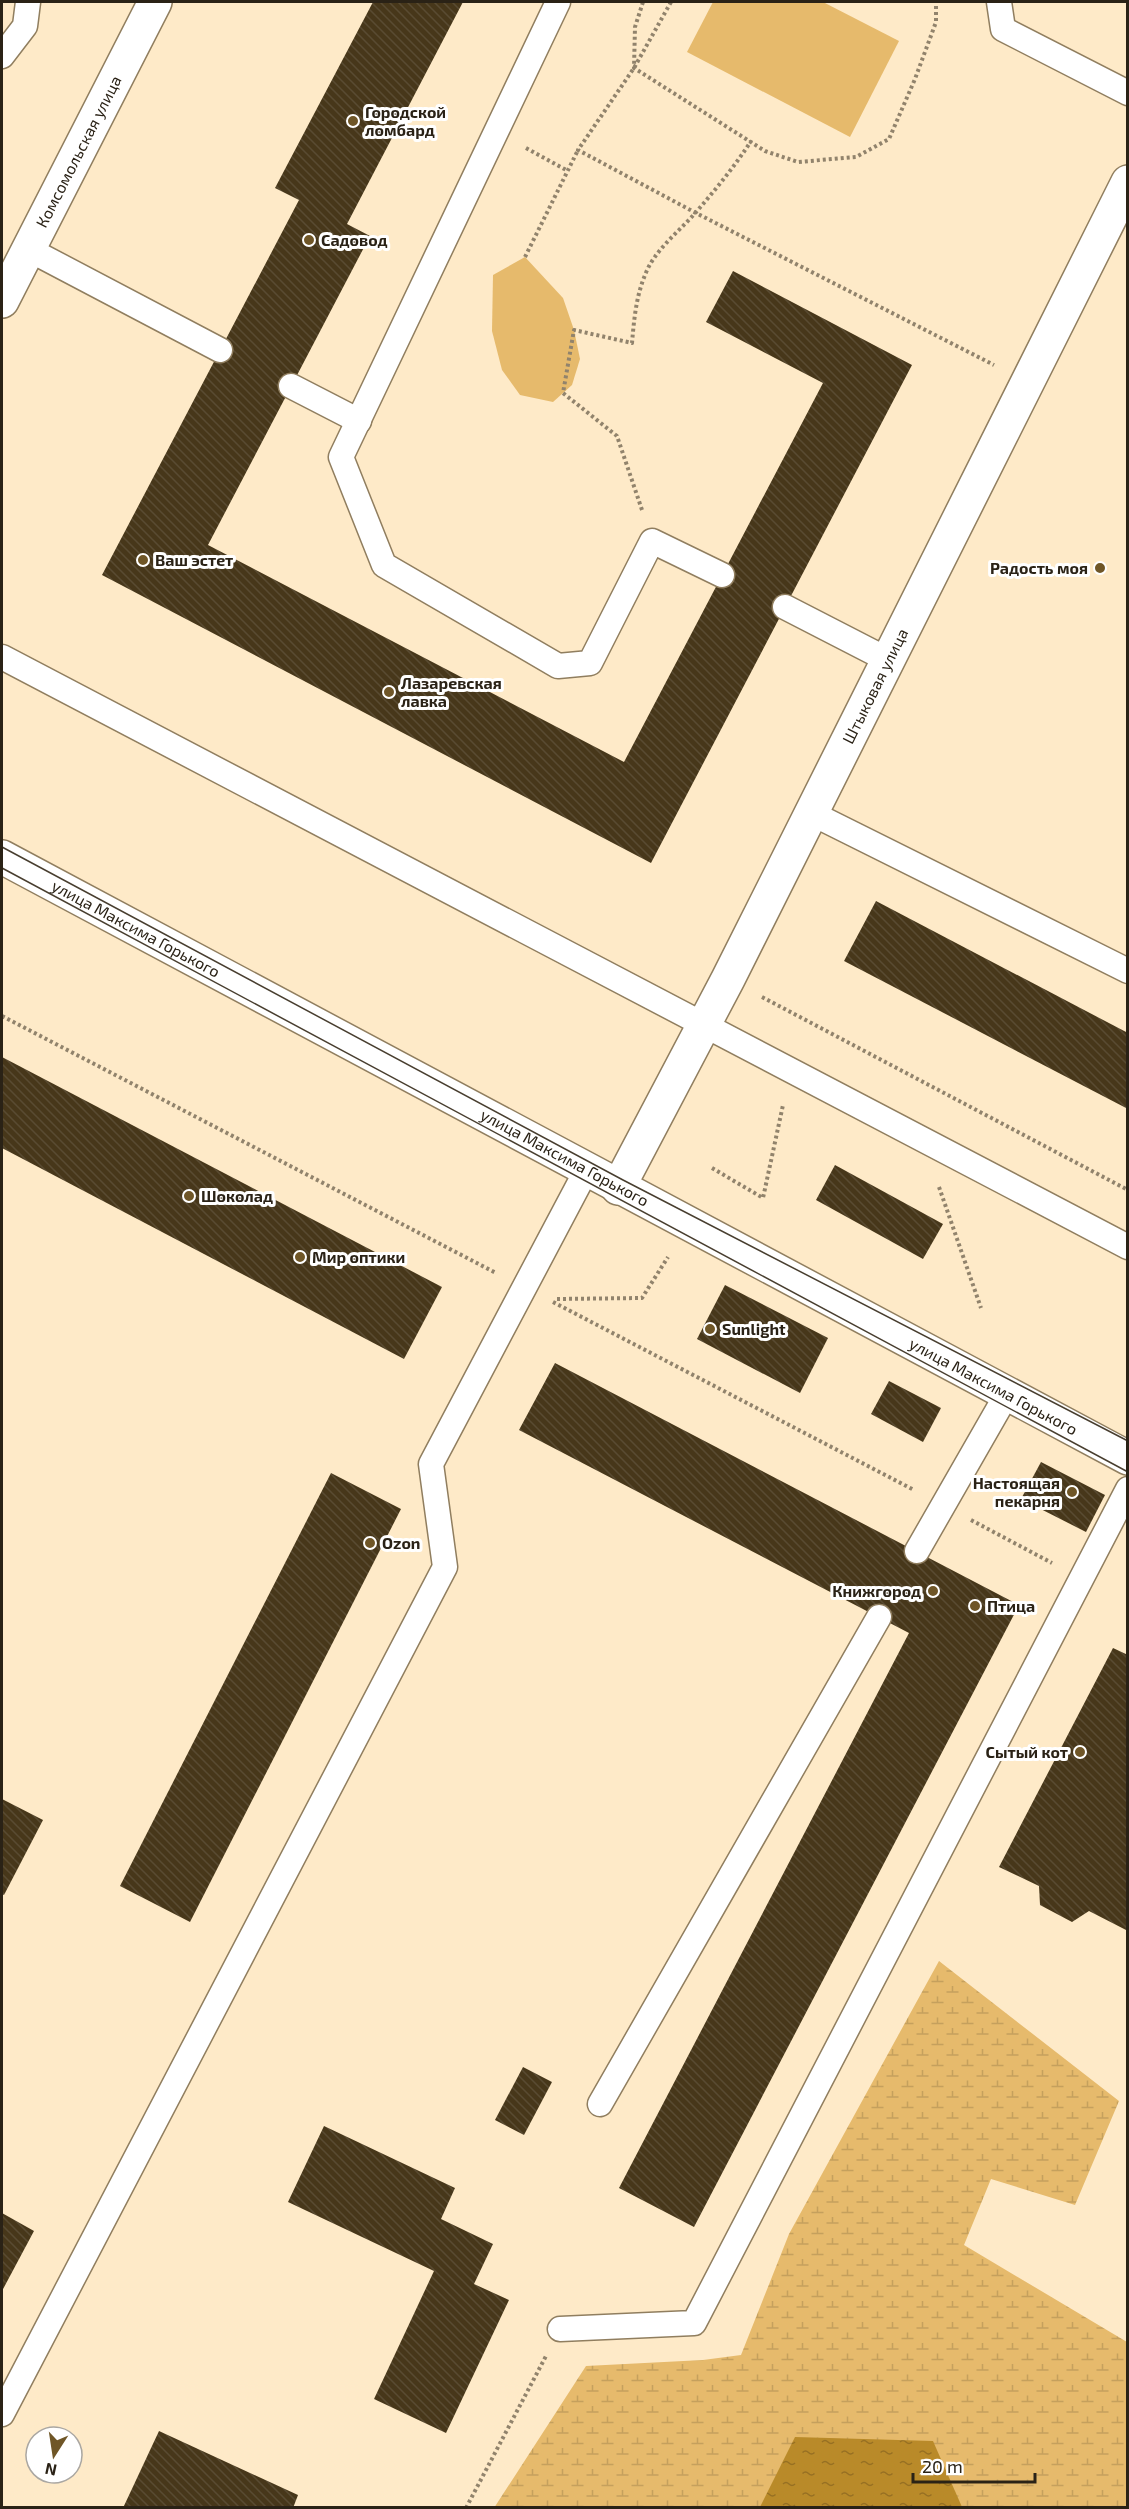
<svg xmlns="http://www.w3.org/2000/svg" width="1129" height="2509" viewBox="0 0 1129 2509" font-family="'Exo 2',sans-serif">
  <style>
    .wetland { fill: url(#wetland-marsh) }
    .park { fill: #e6ba6c }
    .water { fill: url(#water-ripples) }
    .building { fill: url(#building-back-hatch) }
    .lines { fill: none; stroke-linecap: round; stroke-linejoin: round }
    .service-casing { stroke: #907e5f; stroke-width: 27 }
    .minor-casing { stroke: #907e5f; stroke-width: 36 }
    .secondary-casing { stroke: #907e5f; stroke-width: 36 }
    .path { stroke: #91836c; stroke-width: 4; stroke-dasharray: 3 3; stroke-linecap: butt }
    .service { stroke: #fff; stroke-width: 24 }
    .minor { stroke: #fff; stroke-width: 33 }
    .secondary { stroke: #fff; stroke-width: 33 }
    .tram { stroke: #483e2f; stroke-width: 1.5 }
    .poi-dot { fill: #6f5627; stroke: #fff; stroke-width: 2 }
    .labels { text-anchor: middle; stroke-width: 6; stroke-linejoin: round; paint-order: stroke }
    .poi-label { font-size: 16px; font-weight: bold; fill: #2a2216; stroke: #fff; text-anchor: start }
    .street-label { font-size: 16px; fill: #2a2216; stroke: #fff }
  </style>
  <defs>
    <pattern id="wetland-marsh" width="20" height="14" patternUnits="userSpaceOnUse" patternTransform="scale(1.5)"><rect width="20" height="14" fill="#e6ba6c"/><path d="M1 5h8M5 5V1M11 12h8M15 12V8" fill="none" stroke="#c5a05d"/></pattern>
    <pattern id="water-ripples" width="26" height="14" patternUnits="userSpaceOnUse" patternTransform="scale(1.5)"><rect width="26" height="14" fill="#b98a29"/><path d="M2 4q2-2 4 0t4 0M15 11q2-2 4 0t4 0" fill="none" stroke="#977022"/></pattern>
    <pattern id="building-back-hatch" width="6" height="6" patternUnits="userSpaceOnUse" patternTransform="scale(1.5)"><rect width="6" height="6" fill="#47371a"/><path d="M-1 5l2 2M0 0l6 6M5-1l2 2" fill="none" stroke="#594b32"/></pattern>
  </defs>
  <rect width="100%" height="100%" fill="#feeac8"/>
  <polygon class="wetland" points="939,1961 1119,2101 1075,2205 991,2179 964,2245 1127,2342 1127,2507 494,2508 586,2366 703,2360 741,2355 789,2234"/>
  <g class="park">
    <polygon points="713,2 823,2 899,41 850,137 687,52"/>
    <polygon points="525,257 563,298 574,330 580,359 572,385 553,402 520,395 502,370 492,331 493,275"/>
  </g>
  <polygon class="water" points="795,2437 933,2441 962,2507 760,2507"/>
  <g class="building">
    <polygon points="373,2 463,2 347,224 370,236 208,545 624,762 823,383 706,322 733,271 912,365 651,863 102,575 299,200 275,188"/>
    <polygon points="876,901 1128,1033 1128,1109 844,961"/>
    <polygon points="2,1057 442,1287 404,1359 2,1148"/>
    <polygon points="835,1165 943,1224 923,1259 816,1200"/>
    <polygon points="725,1285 828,1338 800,1393 697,1339"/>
    <polygon points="555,1363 1019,1605 694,2227 619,2188 909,1633 519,1430"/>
    <polygon points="889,1381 941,1408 923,1442 871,1414"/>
    <polygon points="1041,1462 1105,1495 1086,1532 1021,1499"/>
    <polygon points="331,1473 401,1509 190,1922 120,1886"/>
    <polygon points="1113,1648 1128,1655 1128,1931 1089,1911 1072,1922 1040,1905 1039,1886 999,1867"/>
    <polygon points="2,1799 43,1820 4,1895 2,1894"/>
    <polygon points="523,2067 552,2082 524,2135 495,2120"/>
    <polygon points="324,2126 455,2188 441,2219 493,2244 474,2284 509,2300 446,2433 374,2399 434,2271 288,2202"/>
    <polygon points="2,2213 34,2231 2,2291"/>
    <polygon points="159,2431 298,2495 293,2508 123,2508"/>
  </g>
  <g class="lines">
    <defs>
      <g id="service">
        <polyline points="558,2 341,457 384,565 558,666 590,663 652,541 722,575"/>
        <polyline points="999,2 1003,29 1128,93"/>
        <polyline points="2,56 25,26 28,2"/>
        <polyline points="28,249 220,350"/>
        <polyline points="291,386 359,421"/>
        <polyline points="785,607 888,660"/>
        <polyline points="2,657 1128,1247"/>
        <polyline points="811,813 1128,971"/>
        <polyline points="917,1551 1007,1394"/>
        <polyline points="600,2104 879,1617"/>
        <polyline points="560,2329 694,2323 1128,1489"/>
        <polyline points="2,2414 445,1567 431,1464 586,1171"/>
      </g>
      <g id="minor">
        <path id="s1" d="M 2,301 L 155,2"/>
        <path id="s2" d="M 618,1188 L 728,979 L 1128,182"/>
      </g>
      <g id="secondary">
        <path id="s3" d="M 2,857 L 1128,1458"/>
      </g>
    </defs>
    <use href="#service" class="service-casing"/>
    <use href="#minor" class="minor-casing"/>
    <use href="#secondary" class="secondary-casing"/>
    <g class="path">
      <polyline points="643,2 635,27 634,68 765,151 798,162 856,157 889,139 915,79 936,22 936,2"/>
      <polyline points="671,2 634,68 578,150 696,213 994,365"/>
      <polyline points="526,148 568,171"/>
      <polyline points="525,257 578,150"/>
      <path d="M 642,510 L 617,436 L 563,393 L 574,330 L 632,343 C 634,320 636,297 645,275 C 655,249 679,232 697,211 C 716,189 735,166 751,141"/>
      <polyline points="762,997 1128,1190"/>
      <polyline points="2,1016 496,1273"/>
      <polyline points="712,1168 763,1198 783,1105"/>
      <polyline points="939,1187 981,1308"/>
      <polyline points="557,1299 642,1298 668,1257"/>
      <polyline points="553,1302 914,1490"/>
      <polyline points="971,1520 1052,1563"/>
      <polyline points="466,2508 546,2356"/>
    </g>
    <use href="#service" class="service"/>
    <use href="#minor" class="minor"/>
    <use href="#secondary" class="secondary"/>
    <g class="tram">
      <polyline points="2,847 623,1180 1128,1441"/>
      <polyline points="2,868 1128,1472"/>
    </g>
  </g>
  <g class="poi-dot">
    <circle cx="353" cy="121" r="6"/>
    <circle cx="309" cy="240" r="6"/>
    <circle cx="143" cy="560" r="6"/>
    <circle cx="1100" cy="568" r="6"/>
    <circle cx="389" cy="692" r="6"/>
    <circle cx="189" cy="1196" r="6"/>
    <circle cx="300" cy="1257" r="6"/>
    <circle cx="710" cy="1329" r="6"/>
    <circle cx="1072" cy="1492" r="6"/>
    <circle cx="370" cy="1543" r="6"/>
    <circle cx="933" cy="1591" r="6"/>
    <circle cx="975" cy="1606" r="6"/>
    <circle cx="1080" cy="1752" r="6"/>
  </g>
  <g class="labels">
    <g class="poi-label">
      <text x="365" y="118">Городской<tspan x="365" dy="18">ломбард</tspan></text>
      <text x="321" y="246">Садовод</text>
      <text x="155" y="566">Ваш эстет</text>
      <text x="1088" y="574" text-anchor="end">Радость моя</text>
      <text x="401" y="689">Лазаревская<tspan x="401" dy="18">лавка</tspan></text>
      <text x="201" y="1202">Шоколад</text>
      <text x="312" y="1263">Мир оптики</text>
      <text x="722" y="1335">Sunlight</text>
      <text x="1060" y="1489" text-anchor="end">Настоящая<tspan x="1060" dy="18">пекарня</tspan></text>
      <text x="382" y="1549">Ozon</text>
      <text x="921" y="1597" text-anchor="end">Книжгород</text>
      <text x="987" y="1612">Птица</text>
      <text x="1068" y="1758" text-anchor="end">Сытый кот</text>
    </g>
    <g class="street-label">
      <text dy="6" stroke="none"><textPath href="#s1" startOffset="168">Комсомольская улица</textPath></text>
      <text dy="6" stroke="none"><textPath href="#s2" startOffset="564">Штыковая улица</textPath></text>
      <text dy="6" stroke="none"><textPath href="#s3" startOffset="152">улица Максима Горького</textPath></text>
      <text dy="6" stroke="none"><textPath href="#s3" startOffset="638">улица Максима Горького</textPath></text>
      <text dy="6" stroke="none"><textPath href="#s3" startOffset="1124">улица Максима Горького</textPath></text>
    </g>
  </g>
  <rect width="1129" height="2509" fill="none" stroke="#2a2216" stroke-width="6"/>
  <g transform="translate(54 2455) rotate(192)"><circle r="28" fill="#ffffff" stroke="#aaa7a2" stroke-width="1.5"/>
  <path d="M0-4.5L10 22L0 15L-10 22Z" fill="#6f5627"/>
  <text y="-9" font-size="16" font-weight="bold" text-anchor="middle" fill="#2a2216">N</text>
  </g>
  <path d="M913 2473v9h122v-9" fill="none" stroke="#2a2216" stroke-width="3"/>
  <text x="922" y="2473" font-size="18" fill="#2a2216" stroke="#ffffff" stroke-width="4.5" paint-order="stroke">20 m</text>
</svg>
